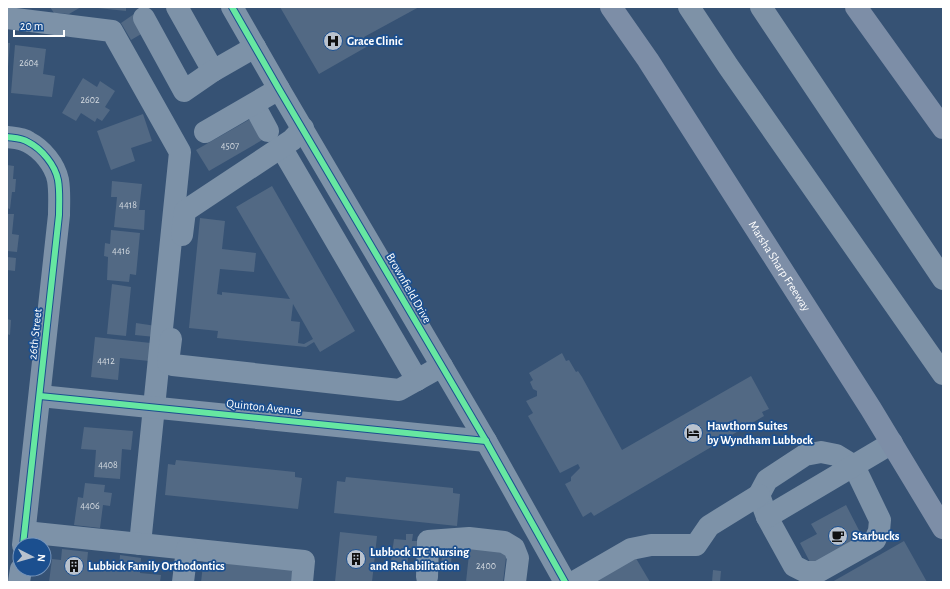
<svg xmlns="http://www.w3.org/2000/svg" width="950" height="589" viewBox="0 0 950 589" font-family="'Alegreya Sans',sans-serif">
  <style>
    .building { fill: #526984; fill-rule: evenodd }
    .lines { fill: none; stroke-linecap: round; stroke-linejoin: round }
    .minor { stroke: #7d92a8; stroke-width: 22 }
    .major { stroke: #7d8ea7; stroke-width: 22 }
    .highway { stroke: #7e92a7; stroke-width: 22 }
    .cycleway-casing { stroke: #1b4f8f; stroke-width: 8 }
    .cycleway { stroke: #66e7a1; stroke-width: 6 }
    .labels { text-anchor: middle; stroke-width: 3.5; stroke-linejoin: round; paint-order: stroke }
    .number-label { font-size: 10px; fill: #d4dae0 }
    .poi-label { font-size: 12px; font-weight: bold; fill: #fff; stroke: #1b4f8f; text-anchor: start }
    .street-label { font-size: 12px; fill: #fff; stroke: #1b4f8f }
  </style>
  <rect width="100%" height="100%" fill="#365274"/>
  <g class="building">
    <polygon points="50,7 81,7 69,14 54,13"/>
    <polygon points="98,7 126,7 126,11 98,8"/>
    <polygon points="280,7 419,7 364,37 368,46 319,74"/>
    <polygon points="137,12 148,30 131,40 121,23"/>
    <polygon points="7,43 10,43 8,67 7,67"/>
    <polygon points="15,45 46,49 43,74 55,76 52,97 11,93"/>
    <polygon points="83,78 97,87 100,81 115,91 105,107 110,110 102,121 97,118 95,122 81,113 76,121 62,113"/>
    <polygon points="143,114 152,141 131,148 135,161 111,170 97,131"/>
    <polygon points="252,118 264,139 209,171 196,150"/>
    <polygon points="7,165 14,166 13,179 16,179 15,192 12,192 10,209 7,208"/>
    <polygon points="112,181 142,184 139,210 145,210 144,230 114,227 117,197 111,197"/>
    <path d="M 272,186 L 355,331 L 320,352 L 314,342 L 306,347 L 217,338 L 218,331 L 189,328 L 200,218 L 225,221 L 222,249 L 256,253 L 254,272 L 220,269 L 217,294 L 222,295 L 222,292 L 290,299 L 236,207 ZM 293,304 L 313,339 L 304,344 L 298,343 L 300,322 L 291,321 Z"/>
    <polygon points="7,214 14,214 12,234 19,235 17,252 7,251"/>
    <polygon points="111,230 140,233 136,275 130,274 129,282 107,280 108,257 104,256 105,243 110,244"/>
    <polygon points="7,257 16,258 15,271 7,270"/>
    <polygon points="112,284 131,287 126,336 107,334"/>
    <polygon points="7,319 11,320 10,335 7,334"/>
    <polygon points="136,323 156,326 155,337 135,335"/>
    <polygon points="95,337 151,343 149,361 120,358 118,380 91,377"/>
    <polygon points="562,353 566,361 569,360 576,372 578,371 582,377 622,450 751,376 769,409 762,412 764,416 594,516 591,512 583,517 565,484 571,481 571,477 580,468 578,464 560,473 528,416 533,413 526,401 537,396 537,391 533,389 530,382 533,380 529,373"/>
    <polygon points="84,427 133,431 131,450 122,449 120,479 94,477 96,450 81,449"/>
    <polygon points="176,460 295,472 295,477 302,478 298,509 165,495 168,464 175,465"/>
    <polygon points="346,477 453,488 453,493 460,494 457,526 334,513 337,481 345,482"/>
    <polygon points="85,483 105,485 104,492 112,493 110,506 103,505 100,528 74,525 78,497 83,498"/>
    <polygon points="846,505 863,538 812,566 800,543 817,534 811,524"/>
    <polygon points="340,532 377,536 372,582 335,582"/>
    <polygon points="406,534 413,534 412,541 417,541 416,558 408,557 407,567 395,566 396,562 391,561 394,539 406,540"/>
    <polygon points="904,541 927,582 832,582"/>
    <polygon points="470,545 507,549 503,582 466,582"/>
    <polygon points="62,549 88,552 87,562 96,563 96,568 119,570 120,555 141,558 140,573 161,575 160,582 49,582 52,559 61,560"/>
    <polygon points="443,549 452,550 451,564 441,563"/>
    <polygon points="634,555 650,582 594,582"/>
    <polygon points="204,557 293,567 291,582 201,582"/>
    <polygon points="713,570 721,571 720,582 712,582"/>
  </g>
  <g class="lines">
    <g class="minor">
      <polyline points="177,7 213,71"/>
      <polyline points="232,7 279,89 486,441 565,582"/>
      <polyline points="7,18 112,31 180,152 154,407 140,544"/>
      <polyline points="144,18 184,91 213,71 255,47"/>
      <polyline points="254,105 268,131"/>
      <polyline points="205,132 279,89"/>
      <path d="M 7,137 C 14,138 22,138 28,142 C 42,149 55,165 58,180 C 60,192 59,203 59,215 L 23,545"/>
      <polyline points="281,147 417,380"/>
      <polyline points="182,235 185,211 292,140 303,128"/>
      <polyline points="171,339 168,363 173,365 399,390 442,366"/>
      <polyline points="40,396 486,441"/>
      <polygon points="821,452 836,455 854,466 880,520 879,531 875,540 818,572 806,572 794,566 767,517 759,495 767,480 805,455"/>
      <polyline points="767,517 892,443"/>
      <polyline points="25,532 304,561 302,582"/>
      <polyline points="427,577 428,541 469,538 504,542 514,548 518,558 515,582"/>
      <polyline points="19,582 21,569"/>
      <polyline points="183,582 187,549"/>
      <polyline points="574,582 631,549 651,545 696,545 709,526 759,495"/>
    </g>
    <g class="major">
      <path id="s1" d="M 611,7 L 648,60 L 786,276 L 871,409 L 943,528"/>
      <polyline points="856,7 943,128"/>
    </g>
    <g class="highway">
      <polyline points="689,7 728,66 943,374"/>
      <polyline points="761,7 943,279"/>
    </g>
    <defs>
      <g id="cycleway">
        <polyline points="232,7 279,89 486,441 565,582"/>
        <path d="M 7,137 C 14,138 22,138 28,142 C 42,149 55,165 58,180 C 60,192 59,203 59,215 L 23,545"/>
        <polyline points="40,396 486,441"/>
      </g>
    </defs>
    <use href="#cycleway" class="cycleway-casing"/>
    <use href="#cycleway" class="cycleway"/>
  </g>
  <defs>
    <symbol id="hospital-disc" viewBox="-11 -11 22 22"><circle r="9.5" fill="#b9c2ce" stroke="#1b4f8f"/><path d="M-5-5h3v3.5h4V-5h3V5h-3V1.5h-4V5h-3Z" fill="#111"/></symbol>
    <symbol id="hotel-disc" viewBox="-11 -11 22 22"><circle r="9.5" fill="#b9c2ce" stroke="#1b4f8f"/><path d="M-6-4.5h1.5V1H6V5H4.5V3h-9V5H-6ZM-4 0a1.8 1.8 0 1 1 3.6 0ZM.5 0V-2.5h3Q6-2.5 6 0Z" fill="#111"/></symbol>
    <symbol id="cafe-disc" viewBox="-11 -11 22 22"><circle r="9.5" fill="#b9c2ce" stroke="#1b4f8f"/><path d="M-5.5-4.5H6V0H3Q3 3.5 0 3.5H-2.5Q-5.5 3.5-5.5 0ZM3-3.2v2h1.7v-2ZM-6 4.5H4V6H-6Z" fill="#111"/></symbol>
    <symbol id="building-disc" viewBox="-11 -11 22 22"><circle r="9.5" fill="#b9c2ce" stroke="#1b4f8f"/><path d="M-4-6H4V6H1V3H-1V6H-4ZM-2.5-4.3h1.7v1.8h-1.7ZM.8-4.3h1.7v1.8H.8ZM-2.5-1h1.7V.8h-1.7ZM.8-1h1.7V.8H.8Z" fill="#111"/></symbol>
  </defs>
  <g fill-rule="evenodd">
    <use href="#hospital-disc" x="322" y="30" width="22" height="22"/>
    <use href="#hotel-disc" x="682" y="422" width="22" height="22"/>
    <use href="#cafe-disc" x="827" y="525" width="22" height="22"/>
    <use href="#building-disc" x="345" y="548" width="22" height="22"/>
    <use href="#building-disc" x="63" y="555" width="22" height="22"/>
  </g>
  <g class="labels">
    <g class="number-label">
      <text x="29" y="66">2604</text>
      <text x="90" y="103">2602</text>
      <text x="230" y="149">4507</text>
      <text x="128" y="208">4418</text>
      <text x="121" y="254">4416</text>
      <text x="106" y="364">4412</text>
      <text x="108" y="468">4408</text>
      <text x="90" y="509">4406</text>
      <text x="486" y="569">2400</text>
    </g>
    <g class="poi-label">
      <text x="347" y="45">Grace Clinic</text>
      <text x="707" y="430">Hawthorn Suites<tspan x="707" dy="14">by Wyndham Lubbock</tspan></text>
      <text x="852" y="540">Starbucks</text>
      <text x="370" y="556">Lubbock LTC Nursing<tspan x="370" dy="14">and Rehabilitation</tspan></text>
      <text x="88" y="570">Lubbick Family Orthodontics</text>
    </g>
    <g class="street-label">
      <text dy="4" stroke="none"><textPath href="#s1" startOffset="309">Marsha Sharp Freeway</textPath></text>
      <text transform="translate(409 288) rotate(60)" y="4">Brownfield Drive</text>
      <text transform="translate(35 334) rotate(-84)" y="4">26th Street</text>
      <text transform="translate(264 407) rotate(6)" y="4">Quinton Avenue</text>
    </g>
  </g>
  <rect width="950" height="589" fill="none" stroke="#ffffff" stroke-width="16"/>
  <g transform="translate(32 557) rotate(96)"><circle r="19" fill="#1b4f8f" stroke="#7695bc"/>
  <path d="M0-3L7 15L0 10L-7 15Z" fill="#b9c2ce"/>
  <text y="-6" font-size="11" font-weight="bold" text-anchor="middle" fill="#ffffff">N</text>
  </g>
  <path d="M14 30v6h50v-6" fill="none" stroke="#ffffff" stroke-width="2"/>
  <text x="20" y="30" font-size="12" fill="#ffffff" stroke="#1b4f8f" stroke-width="3" paint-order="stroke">20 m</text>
</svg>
